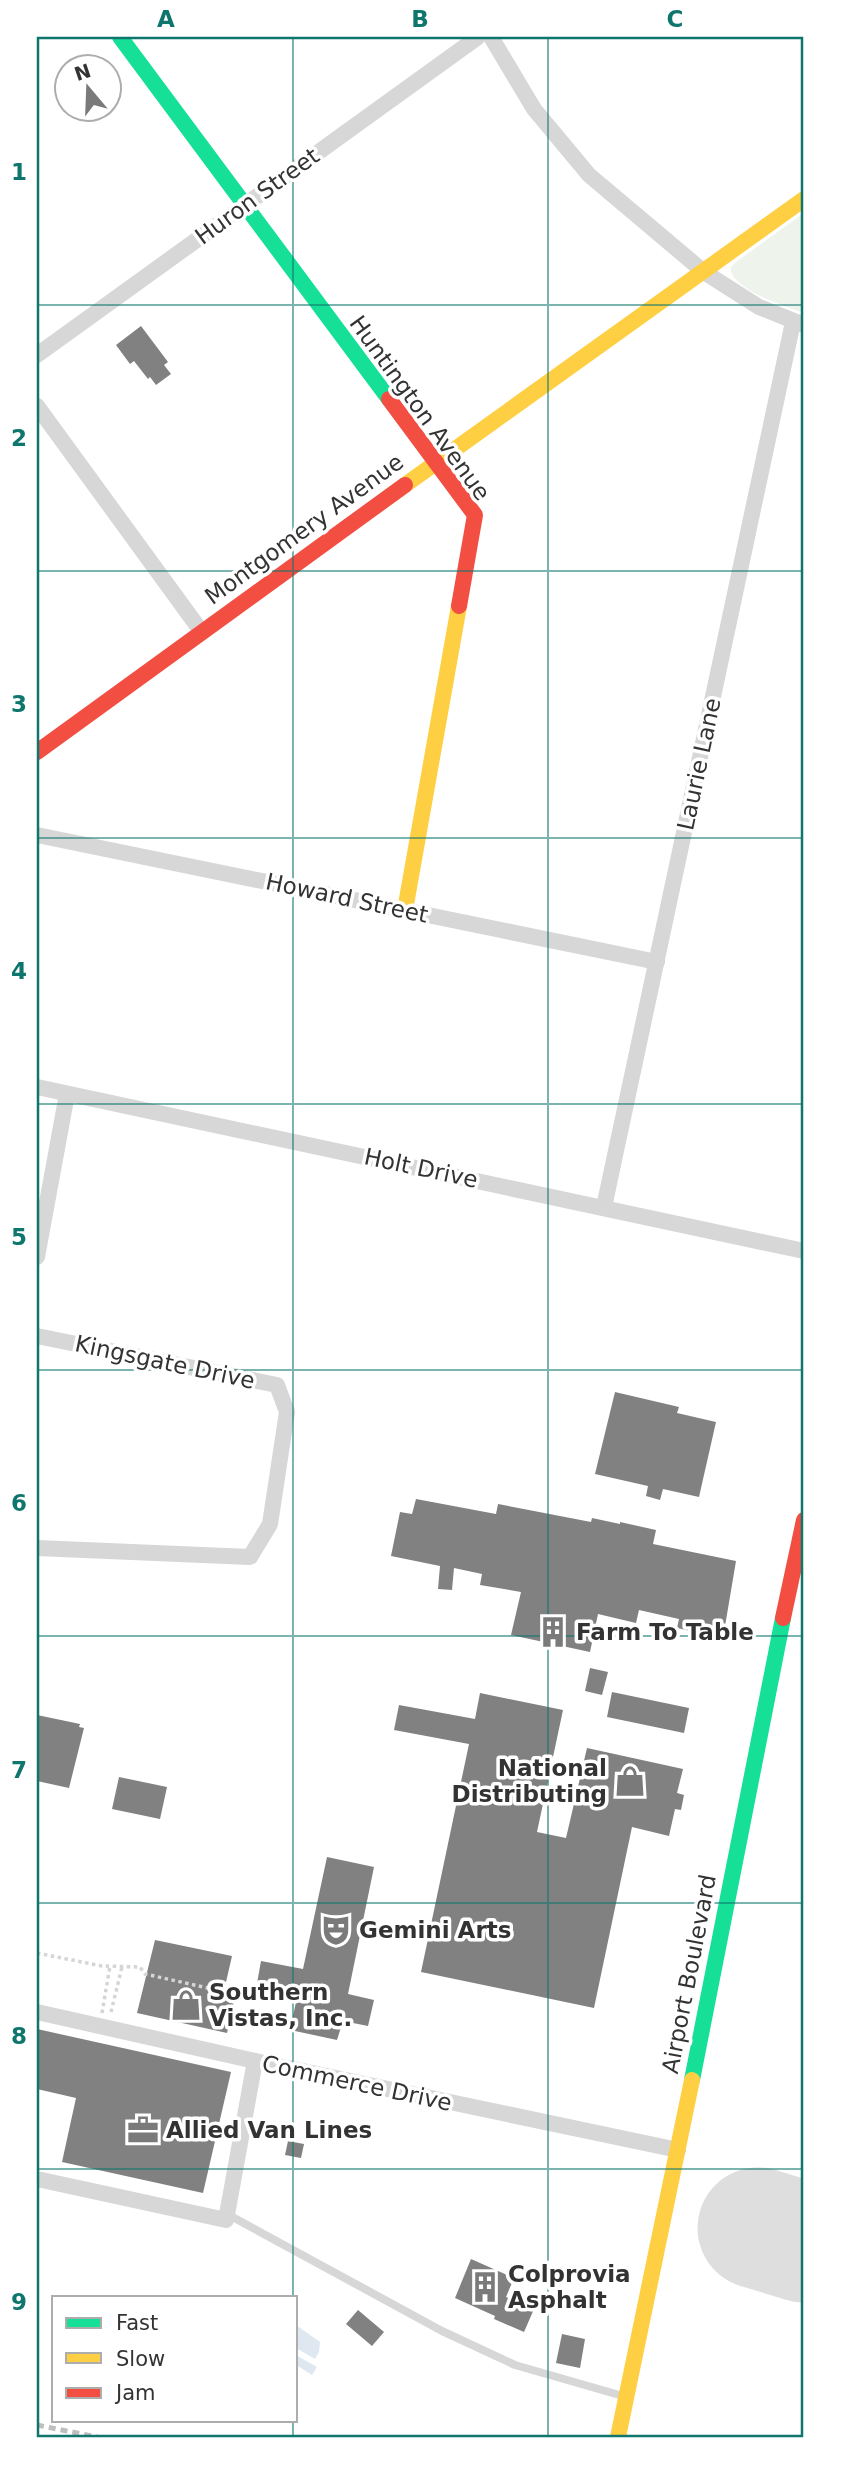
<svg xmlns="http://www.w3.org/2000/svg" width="841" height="2474" viewBox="0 0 841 2474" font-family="'DejaVu Sans',sans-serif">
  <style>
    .green { fill: #eef3ec }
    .water { fill: #dfe8f1 }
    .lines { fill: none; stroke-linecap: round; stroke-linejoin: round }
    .runway { stroke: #dedede; stroke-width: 121 }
    .building { fill: #818181 }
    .path { stroke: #d5d5d5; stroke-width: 3.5; stroke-dasharray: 3.5 3.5; stroke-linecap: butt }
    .lane { stroke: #d7d7d7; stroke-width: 8 }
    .street { stroke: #d7d7d7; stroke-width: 16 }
    .fast { stroke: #16e098; stroke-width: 16 }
    .slow { stroke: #ffcf43; stroke-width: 16 }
    .jam { stroke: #f24e42; stroke-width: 16 }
    .rail { stroke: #bebebe; stroke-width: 5; stroke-dasharray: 7 5; stroke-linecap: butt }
    .grid { fill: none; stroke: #0f766e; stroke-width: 2; stroke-opacity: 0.55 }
    .labels { text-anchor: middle; stroke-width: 7; stroke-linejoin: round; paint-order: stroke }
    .street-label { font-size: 23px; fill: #333; stroke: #fff }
    .poi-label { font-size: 23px; font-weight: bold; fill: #333; stroke: #fff; text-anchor: start }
    .neatline { fill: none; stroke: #0f766e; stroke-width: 2.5 }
    .grid-label { font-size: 23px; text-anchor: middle; font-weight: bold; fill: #0f766e }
  </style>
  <rect width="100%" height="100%" fill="#fff"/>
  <path class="green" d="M 804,213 L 804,313 C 785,306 739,292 731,272 L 731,267 L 736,262 Z"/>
  <g class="water">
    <polygon points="296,2325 320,2342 319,2352 315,2359 296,2348"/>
    <polygon points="296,2355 317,2367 312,2375 296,2365"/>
  </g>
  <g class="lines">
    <polyline class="runway" points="758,2228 804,2242"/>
  </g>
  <g class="building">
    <polygon points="141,326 168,362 164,365 171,374 156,385 150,377 148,379 134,361 130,364 116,345"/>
    <polygon points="615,1392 679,1407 677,1413 716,1422 699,1497 663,1489 660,1500 646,1496 648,1486 595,1474"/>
    <polygon points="416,1499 496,1514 498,1504 591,1522 592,1518 620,1524 620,1522 656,1530 653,1544 736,1561 723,1638 677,1628 679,1619 639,1610 636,1623 598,1614 590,1652 511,1635 521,1592 480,1585 482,1574 454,1568 452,1590 438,1589 440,1566 391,1556 400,1512 412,1514"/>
    <polygon points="590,1668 608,1672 602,1695 585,1691"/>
    <polygon points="612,1692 689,1708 684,1733 607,1717"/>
    <polygon points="480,1693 563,1710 537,1832 566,1838 587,1748 683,1769 677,1793 684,1795 681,1810 675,1809 669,1836 632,1827 594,2008 421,1972 469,1744 394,1730 399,1705 475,1719"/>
    <polygon points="37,1715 80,1724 79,1727 84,1728 69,1788 37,1781"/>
    <polygon points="119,1777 167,1787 160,1819 112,1809"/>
    <polygon points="327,1857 374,1867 348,1994 374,2000 368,2026 343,2021 337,2040 295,2031 295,2027 291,2026 297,1997 256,1989 261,1961 303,1969"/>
    <polygon points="155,1940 232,1956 223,1995 235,1997 227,2033 137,2013"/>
    <polygon points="37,2029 231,2072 203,2193 62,2162 76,2098 37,2089"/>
    <polygon points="288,2141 304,2144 301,2158 285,2155"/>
    <polygon points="471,2259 514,2278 506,2297 534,2309 524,2332 494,2319 495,2316 455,2298"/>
    <polygon points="358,2310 384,2332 372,2346 346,2324"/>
    <polygon points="562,2334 585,2339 580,2368 556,2363"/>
  </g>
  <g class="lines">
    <g class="path">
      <polyline points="37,1953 102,1966 140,1967 145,1974 244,1996"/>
      <polyline points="111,2012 122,1967"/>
      <polyline points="102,2013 110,1966"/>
    </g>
    <polyline class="lane" points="227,2214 442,2331 515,2365 623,2396"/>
    <g class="street">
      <polyline points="491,37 534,109 589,175 704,272 759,307 804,325"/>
      <polyline points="37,355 478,37"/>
      <polyline points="37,406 201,631"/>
      <polyline points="37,835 657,962"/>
      <polyline points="37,1087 804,1251"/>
      <polyline points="604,1207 793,322"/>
      <polyline points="37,1257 67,1094"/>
      <polyline points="37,1336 277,1385 287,1412 270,1524 250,1557 37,1548"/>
      <polyline points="37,2012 255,2061 678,2150"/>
      <polyline points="37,2179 226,2220 255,2061"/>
    </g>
    <g class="fast">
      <polyline points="120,37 389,399"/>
      <polyline points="692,2080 783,1618"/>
    </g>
    <g class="slow">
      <polyline points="405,485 804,199"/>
      <polyline points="405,910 459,606"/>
      <polyline points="618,2437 692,2080"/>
    </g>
    <g class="jam">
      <polyline points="389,399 475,515 459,606"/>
      <polyline points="37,752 405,485"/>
      <polyline points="783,1618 804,1520"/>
    </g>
    <polyline class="rail" points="37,2425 97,2437"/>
  </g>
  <path class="grid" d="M 293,37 L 293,2297M 548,37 L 548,2437M 37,305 L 804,305M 37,571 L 804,571M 37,838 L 804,838M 37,1104 L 804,1104M 37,1370 L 804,1370M 37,1636 L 804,1636M 37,1903 L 804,1903M 37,2169 L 804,2169M 293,2420 L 293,2437"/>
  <defs>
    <symbol id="building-bare" viewBox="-9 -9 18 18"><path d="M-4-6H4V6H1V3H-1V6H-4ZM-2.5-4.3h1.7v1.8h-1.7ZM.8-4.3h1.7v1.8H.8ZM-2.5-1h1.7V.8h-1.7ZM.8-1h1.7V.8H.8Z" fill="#7a7a7a" stroke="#fff" stroke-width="2.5" paint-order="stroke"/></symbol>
    <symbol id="shop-bare" viewBox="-9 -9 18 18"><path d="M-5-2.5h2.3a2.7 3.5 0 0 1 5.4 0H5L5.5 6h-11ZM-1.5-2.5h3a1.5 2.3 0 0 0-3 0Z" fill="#7a7a7a" stroke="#fff" stroke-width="2.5" paint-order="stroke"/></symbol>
    <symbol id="theatre-bare" viewBox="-9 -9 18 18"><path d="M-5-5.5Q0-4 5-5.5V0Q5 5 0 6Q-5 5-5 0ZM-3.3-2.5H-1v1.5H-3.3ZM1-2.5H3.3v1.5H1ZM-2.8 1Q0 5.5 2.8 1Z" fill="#7a7a7a" stroke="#fff" stroke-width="2.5" paint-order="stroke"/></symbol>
    <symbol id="office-bare" viewBox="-9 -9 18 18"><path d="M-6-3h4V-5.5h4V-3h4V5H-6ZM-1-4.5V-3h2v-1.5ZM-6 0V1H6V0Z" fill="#7a7a7a" stroke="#fff" stroke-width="2.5" paint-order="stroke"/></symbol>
  </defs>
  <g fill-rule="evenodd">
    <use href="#building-bare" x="531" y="1610" width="44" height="44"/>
    <use href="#shop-bare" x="608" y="1759" width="44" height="44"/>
    <use href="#theatre-bare" x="314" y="1908" width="44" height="44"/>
    <use href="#shop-bare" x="164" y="1983" width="44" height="44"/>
    <use href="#office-bare" x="121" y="2108" width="44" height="44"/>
    <use href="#building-bare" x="463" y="2265" width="44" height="44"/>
  </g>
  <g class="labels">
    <g class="street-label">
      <text transform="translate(257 196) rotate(-36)" y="8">Huron Street</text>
      <text transform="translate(420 408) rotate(54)" y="8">Huntington Avenue</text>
      <text transform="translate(304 529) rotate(-36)" y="8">Montgomery Avenue</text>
      <text transform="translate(699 764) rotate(-78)" y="8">Laurie Lane</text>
      <text transform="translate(347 898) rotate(12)" y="8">Howard Street</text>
      <text transform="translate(421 1168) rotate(12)" y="8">Holt Drive</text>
      <text transform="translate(165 1362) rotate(12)" y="8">Kingsgate Drive</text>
      <text transform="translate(689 1974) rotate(-79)" y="8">Airport Boulevard</text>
      <text transform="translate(357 2083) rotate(12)" y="8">Commerce Drive</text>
    </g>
    <g class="poi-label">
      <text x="576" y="1640">Farm To Table</text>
      <text x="607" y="1776" text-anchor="end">National<tspan x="607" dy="26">Distributing</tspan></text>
      <text x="359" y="1938">Gemini Arts</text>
      <text x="209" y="2000">Southern<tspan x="209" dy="26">Vistas, Inc.</tspan></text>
      <text x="166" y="2138">Allied Van Lines</text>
      <text x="508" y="2282">Colprovia<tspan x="508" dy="26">Asphalt</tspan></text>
    </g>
  </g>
  <rect width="841" height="2474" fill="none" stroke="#ffffff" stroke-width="77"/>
  <rect x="52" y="2296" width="245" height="126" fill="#ffffff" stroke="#adadad" stroke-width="2"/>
  <rect x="66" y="2318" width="35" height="10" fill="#16e098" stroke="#adadad" stroke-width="2"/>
  <text x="116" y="2330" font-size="21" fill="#333333">Fast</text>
  <rect x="66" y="2353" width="35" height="10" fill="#ffcf43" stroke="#adadad" stroke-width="2"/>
  <text x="116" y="2366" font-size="21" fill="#333333">Slow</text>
  <rect x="66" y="2388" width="35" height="10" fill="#f24e42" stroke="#adadad" stroke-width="2"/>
  <text x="116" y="2400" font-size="21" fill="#333333">Jam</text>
  <g transform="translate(88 88) rotate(341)"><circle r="33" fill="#ffffff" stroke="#adadad" stroke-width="2"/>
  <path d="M0-5L12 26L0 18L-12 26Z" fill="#7a7a7a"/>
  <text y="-10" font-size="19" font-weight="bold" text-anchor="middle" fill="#333333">N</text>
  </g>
  <rect x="38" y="38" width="764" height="2398" class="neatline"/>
  <g class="grid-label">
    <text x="166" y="27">A</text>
    <text x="420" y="27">B</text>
    <text x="675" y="27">C</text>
    <text x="19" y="180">1</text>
    <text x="19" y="446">2</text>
    <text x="19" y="712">3</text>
    <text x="19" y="979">4</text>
    <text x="19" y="1245">5</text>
    <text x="19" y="1511">6</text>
    <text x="19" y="1778">7</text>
    <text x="19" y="2044">8</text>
    <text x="19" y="2310">9</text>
  </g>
</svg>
